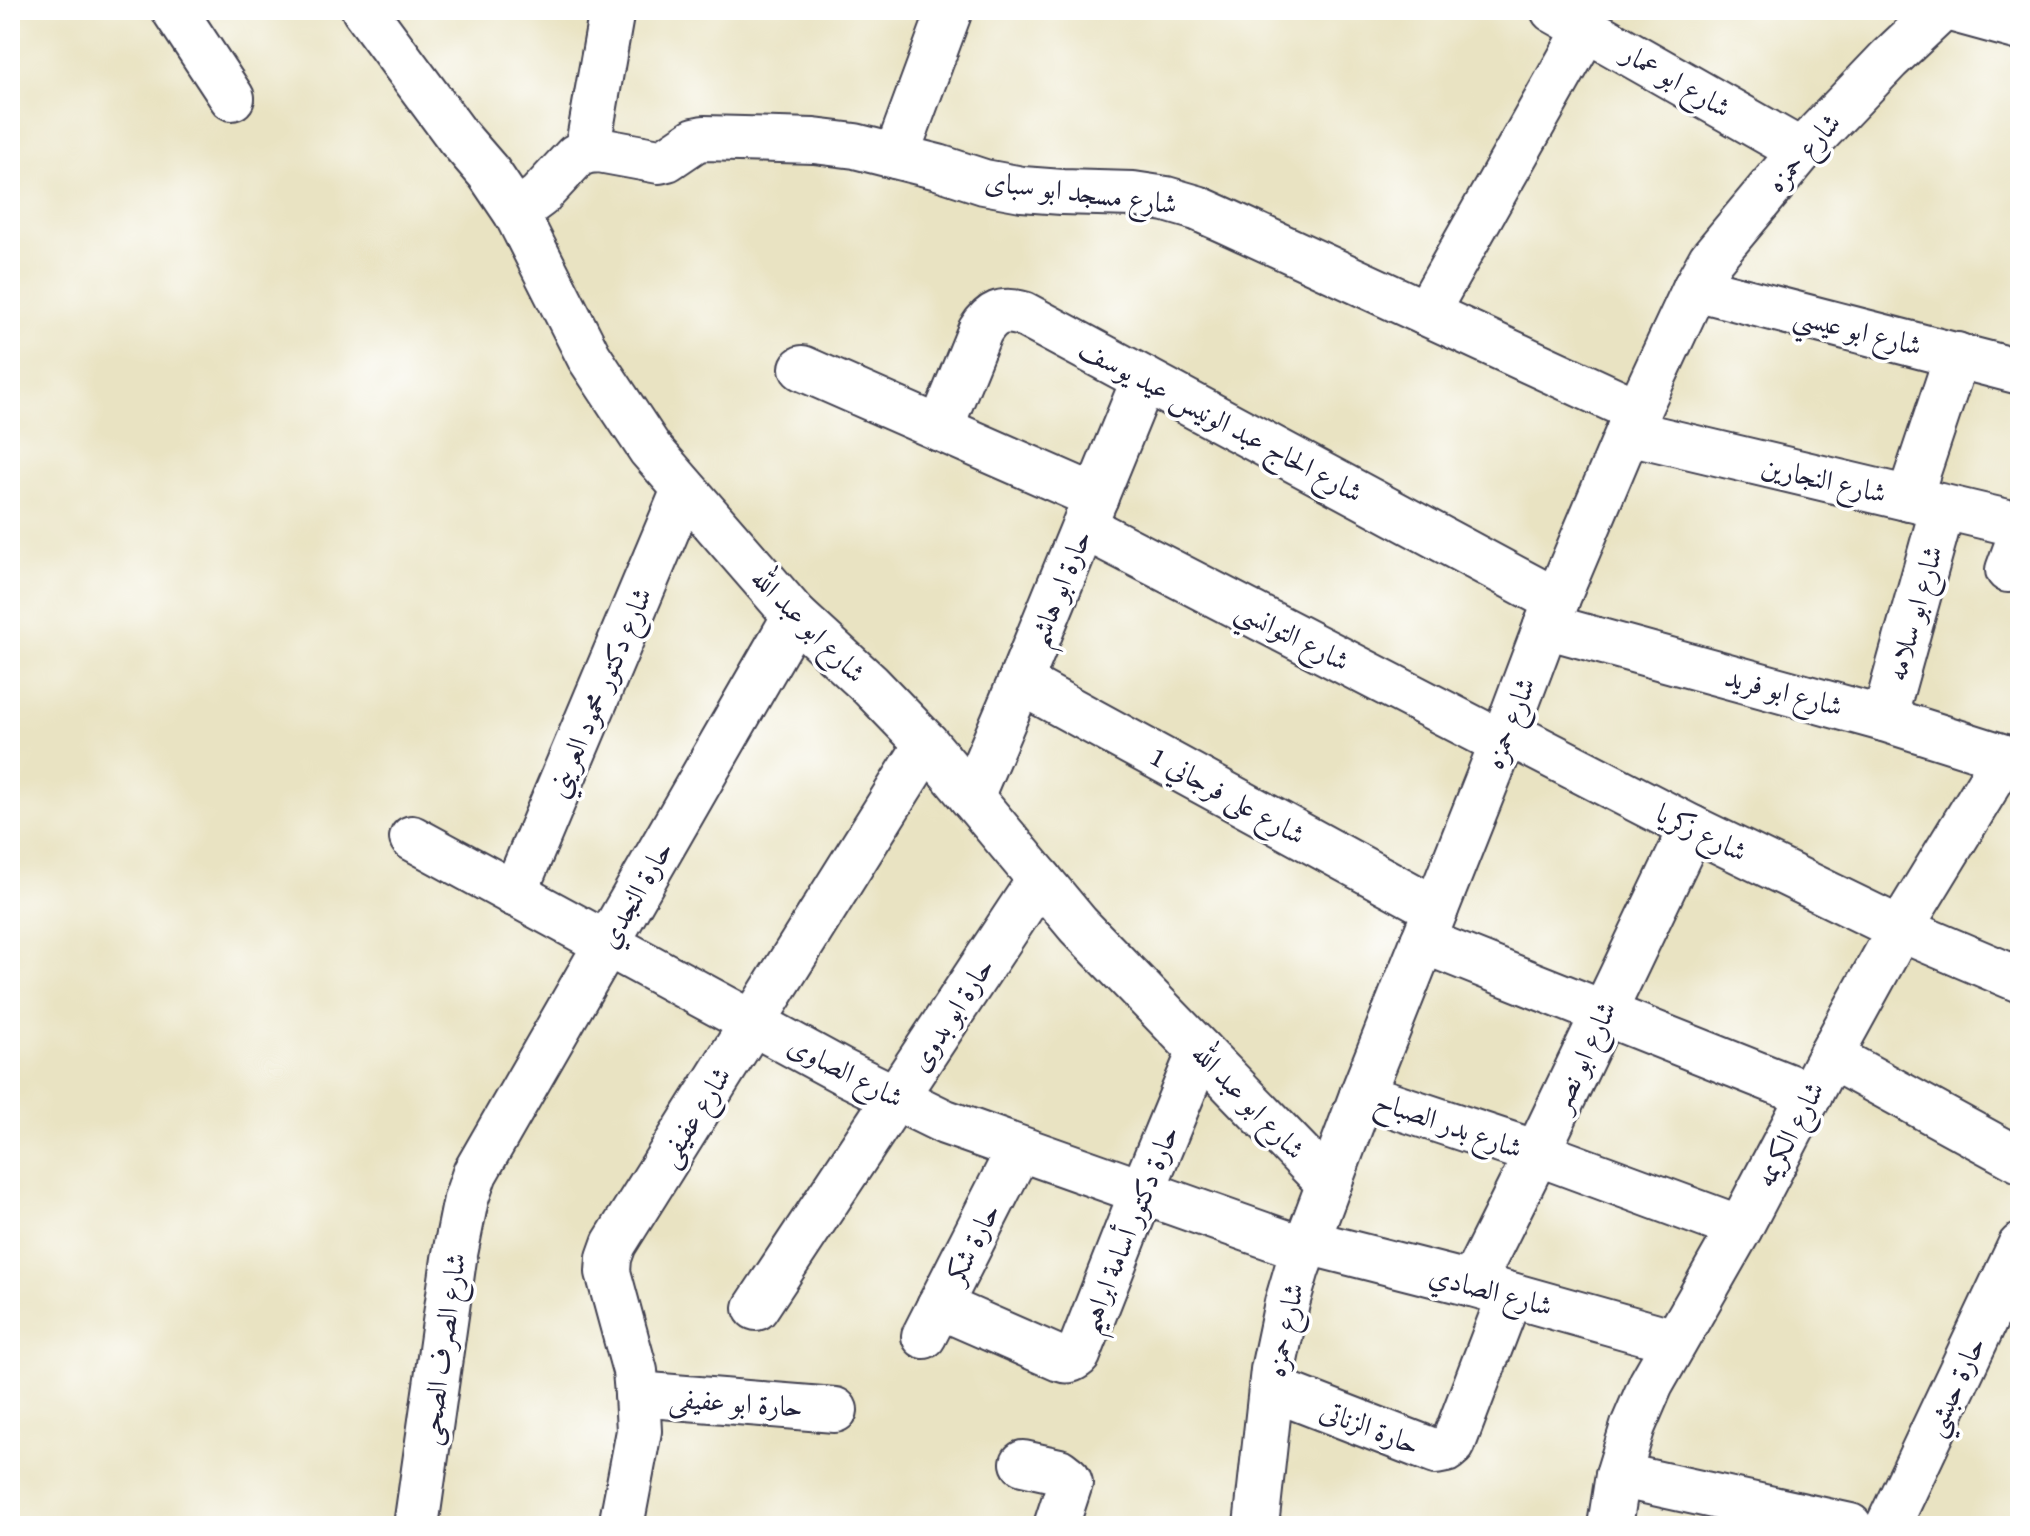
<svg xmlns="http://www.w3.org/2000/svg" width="2030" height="1536" viewBox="0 0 2030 1536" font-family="'Gentium Book Plus',Amiri,serif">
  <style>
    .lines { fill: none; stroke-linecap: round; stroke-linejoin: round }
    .minor-casing { stroke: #403f4f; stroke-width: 48 }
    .minor { stroke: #fff; stroke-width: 44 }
    .labels { text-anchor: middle; stroke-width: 7; stroke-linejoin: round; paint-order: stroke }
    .street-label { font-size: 28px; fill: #22223b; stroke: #fff }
  </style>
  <rect width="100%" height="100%" fill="#fff"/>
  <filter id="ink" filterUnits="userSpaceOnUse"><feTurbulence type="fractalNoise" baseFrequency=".0125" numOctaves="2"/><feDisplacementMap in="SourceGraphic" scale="16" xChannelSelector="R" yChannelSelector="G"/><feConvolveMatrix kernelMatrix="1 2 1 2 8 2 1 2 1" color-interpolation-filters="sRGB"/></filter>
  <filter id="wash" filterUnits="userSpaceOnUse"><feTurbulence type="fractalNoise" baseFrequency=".006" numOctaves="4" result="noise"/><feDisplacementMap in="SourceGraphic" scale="32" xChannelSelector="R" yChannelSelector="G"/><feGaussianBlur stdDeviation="1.8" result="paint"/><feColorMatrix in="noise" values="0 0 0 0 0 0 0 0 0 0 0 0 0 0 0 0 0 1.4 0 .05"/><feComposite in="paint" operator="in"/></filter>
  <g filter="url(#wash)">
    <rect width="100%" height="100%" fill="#e9e3c2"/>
  </g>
  <g filter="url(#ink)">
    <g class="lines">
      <defs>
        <g id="minor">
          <polyline points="174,10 232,98"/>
          <polyline points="364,10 458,137 489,173 516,213 589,357 650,449 795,616 870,685 927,744 1078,925 1329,1184"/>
          <polyline points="1553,10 1801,151"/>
          <polyline points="1954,10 2020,28"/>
          <polyline points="587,151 612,10"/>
          <polyline points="896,156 950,10"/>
          <polyline points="516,213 539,196 576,156 587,151 599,150 659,161 667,159 695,140 704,138 814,141 855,146 938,167 984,182 1022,189 1062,192 1133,194 1166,199 1197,208 1226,221 1638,411"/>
          <polyline points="1695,288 2020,372"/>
          <polyline points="1426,313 1587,28"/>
          <polyline points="802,368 1096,497"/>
          <path d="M 940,429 L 980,331 C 991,313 1002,308 1023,314 L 1557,601"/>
          <polyline points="1628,432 2020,525"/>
          <polyline points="1909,499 1957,355"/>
          <polyline points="1084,527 1502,743"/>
          <polyline points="2008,570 2020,537"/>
          <polyline points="1546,626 1884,719 2020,762"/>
          <polyline points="1020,682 1436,909"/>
          <polyline points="1884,719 1943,507"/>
          <polyline points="1506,732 1692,828 1900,929 2020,980"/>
          <polyline points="971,797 1020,682 1144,379"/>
          <polyline points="412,838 843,1072 945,1122 1304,1249"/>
          <polyline points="514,894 684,490"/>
          <polyline points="1423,941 1810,1095"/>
          <polyline points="1830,1056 2020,1160"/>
          <polyline points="1362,1095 1537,1153 1740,1228"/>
          <polyline points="1307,1242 1472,1284 1675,1341"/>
          <polyline points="1472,1284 1537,1153 1692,828"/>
          <path d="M 939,1306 L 1060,1359 C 1068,1362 1072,1360 1078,1355 L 1142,1192 L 1200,1051"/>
          <polyline points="756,1308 1040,879"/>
          <polyline points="924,1336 1019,1149"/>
          <polyline points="1271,1388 1436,1452 1446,1450 1453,1444 1510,1295"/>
          <polyline points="637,1394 835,1410"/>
          <polyline points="1023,1463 1059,1471 1068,1478 1070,1483 1056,1526"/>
          <polyline points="1618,1475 1850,1526"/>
          <polyline points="416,1526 454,1259 466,1199 475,1173 795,616"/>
          <polyline points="621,1526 639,1431 637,1394 635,1371 608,1272 609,1258 614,1244 927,744"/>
          <polyline points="1256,1526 1273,1370 1287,1303 1297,1269 1362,1095 1502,743 1546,626 1628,432 1695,288 1711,259 1801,151 1889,59 1941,10"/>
          <polyline points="1610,1526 1618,1475 1633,1426 1651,1384 1740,1228 1830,1056 1900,929 2005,757"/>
          <polyline points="1888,1526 2020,1246"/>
        </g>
      </defs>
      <use href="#minor" class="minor-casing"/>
      <use href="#minor" class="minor"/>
    </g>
  </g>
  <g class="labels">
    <g class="street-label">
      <text transform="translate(1677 80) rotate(30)" y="10">شارع ابو عمار</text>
      <text transform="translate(1803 152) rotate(-48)" y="10">شارع حمزه</text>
      <text transform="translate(1081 192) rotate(7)" y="10">شارع مسجد ابو سباى</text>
      <text transform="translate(1858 330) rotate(14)" y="10">شارع ابو عيسي</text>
      <text transform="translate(1221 420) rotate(28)" y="10">شارع الحاج عبد الونيس عيد يوسف</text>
      <text transform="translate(1824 479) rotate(13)" y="10">شارع النجارين</text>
      <text transform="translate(1059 588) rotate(-68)" y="10">حارة ابو هاشم</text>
      <text transform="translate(1914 613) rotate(-74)" y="10">شارع ابو سلامه</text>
      <text transform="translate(809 625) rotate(45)" y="10">شارع ابو عبد الله</text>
      <text transform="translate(1293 635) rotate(27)" y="10">شارع التوانسي</text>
      <text transform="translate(1784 691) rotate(15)" y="10">شارع ابو فريد</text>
      <text transform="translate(599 692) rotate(-67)" y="10">شارع دكتور محمود العريني</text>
      <text transform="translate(1509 723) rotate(-69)" y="10">شارع حمزه</text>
      <text transform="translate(1228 795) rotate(29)" y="10">شارع على فرجاني 1</text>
      <text transform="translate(1702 832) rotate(26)" y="10">شارع زكريا</text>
      <text transform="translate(635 894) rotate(-60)" y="10">حارة النجدي</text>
      <text transform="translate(951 1014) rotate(-57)" y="10">حارة ابو بدوى</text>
      <text transform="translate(1583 1056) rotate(-65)" y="10">شارع ابو نصر</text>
      <text transform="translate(846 1071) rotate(27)" y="10">شارع الصاوى</text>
      <text transform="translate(1249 1101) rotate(46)" y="10">شارع ابو عبد الله</text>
      <text transform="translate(694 1116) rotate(-58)" y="10">شارع عفيفى</text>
      <text transform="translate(1449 1124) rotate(19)" y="10">شارع بدر الصباح</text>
      <text transform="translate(1789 1134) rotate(-62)" y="10">شارع الكريمه</text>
      <text transform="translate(1128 1229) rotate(-68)" y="10">حارة دكتور أسامة ابراهيم</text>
      <text transform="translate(972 1243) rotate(-63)" y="10">حارة شكر</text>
      <text transform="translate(1491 1290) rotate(15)" y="10">شارع الصادي</text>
      <text transform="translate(1284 1330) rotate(-78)" y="10">شارع حمزه</text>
      <text transform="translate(442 1349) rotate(-82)" y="10">شارع الصرف الصحى</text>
      <text transform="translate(1954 1386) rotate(-65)" y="10">حارة حبشي</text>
      <text transform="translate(736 1402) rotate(4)" y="10">حارة ابو عفيفى</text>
      <text transform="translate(1370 1427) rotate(21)" y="10">حارة الزناتى</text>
    </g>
  </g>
  <rect width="2030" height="1536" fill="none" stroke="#fff" stroke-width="40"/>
</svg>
